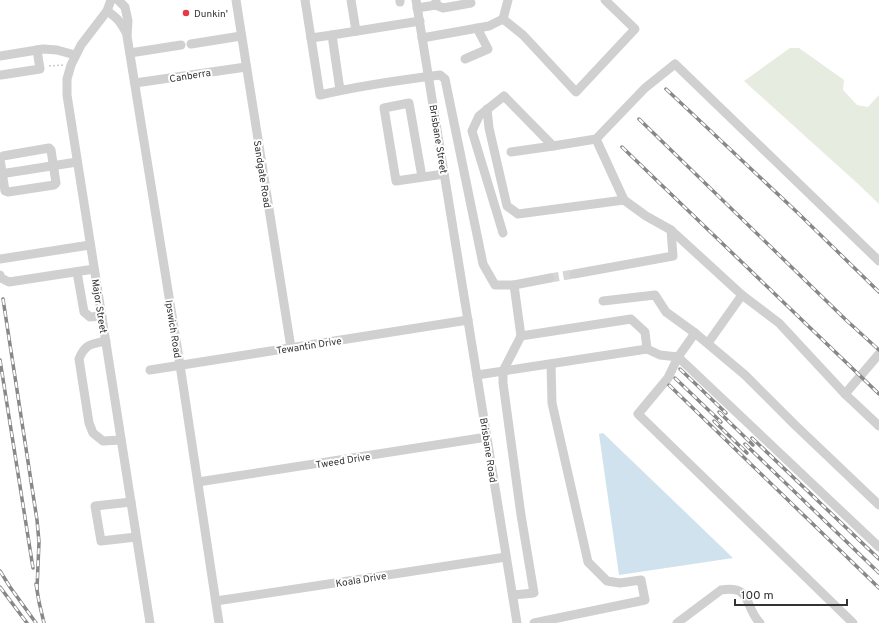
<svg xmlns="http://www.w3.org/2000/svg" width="879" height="623" viewBox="0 0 879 623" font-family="Overpass,sans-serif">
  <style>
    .green { fill: #e6ecdf }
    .water { fill: #cfe2ee }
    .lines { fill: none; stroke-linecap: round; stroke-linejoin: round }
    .minor-tunnel { stroke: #d6d6d6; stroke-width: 9; stroke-dasharray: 9 4.5; stroke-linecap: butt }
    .path { stroke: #cdcdcd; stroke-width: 1.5; stroke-dasharray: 2 2; stroke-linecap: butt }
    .minor { stroke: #d0d0d0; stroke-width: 9 }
    .rail-casing { stroke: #888; stroke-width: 3.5 }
    .rail { stroke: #fff; stroke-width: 2; stroke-dasharray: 6; stroke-linecap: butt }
    .poi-dot { fill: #e63946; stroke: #fff; stroke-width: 1.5 }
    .labels { text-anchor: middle; stroke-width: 4; stroke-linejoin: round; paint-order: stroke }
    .poi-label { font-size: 10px; fill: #333; stroke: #fff; text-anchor: start }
    .street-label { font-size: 10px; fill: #333; stroke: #fff }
  </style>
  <rect width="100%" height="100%" fill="#fff"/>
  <polygon class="green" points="790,48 799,48 844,80 843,90 857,105 868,107 879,95 879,204 857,183 744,81"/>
  <polygon class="water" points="603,433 733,558 619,575 599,434"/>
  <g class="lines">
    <polyline class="minor-tunnel" points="550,278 574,274"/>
    <polyline class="path" points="49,66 63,65"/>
    <g class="minor">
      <polyline points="111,0 107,11 81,45 71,65 67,79 67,95 150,623"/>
      <polyline points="118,0 125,7 128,21 127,36 180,365 219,623"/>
      <polyline points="236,0 291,348"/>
      <polyline points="305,0 311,38 332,35"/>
      <polyline points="351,0 356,31"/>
      <polyline points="400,0 400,2"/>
      <polyline points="416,0 517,623"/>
      <polyline points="436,5 443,8 471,3"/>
      <polyline points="417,8 436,5 436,0"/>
      <path d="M 107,11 C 119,19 120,22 127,34"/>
      <polyline points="503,19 508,0"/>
      <path d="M 311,38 L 320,95 C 359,86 400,80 440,75 L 445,79 L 483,264 L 495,285 L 514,285 L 521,336"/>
      <polyline points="422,38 489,26 503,19 523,35 576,92 635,29 605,0"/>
      <polyline points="191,44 241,36"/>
      <polyline points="130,53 181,45"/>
      <polyline points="0,56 43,49 57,50 75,55"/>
      <polyline points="465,59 488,49 477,28"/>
      <polyline points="1,75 40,69 37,50"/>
      <polyline points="135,83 246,67"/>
      <polyline points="340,90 332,35 420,21"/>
      <polyline points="487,109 489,128 507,206 518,214 624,200 646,216 671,230 673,256 574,274"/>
      <polyline points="596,139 624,200"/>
      <polygon points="49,148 51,150 56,183 54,185 8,192 5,191 0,159 3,156"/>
      <polyline points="511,152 553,146"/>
      <polyline points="0,174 77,162"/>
      <polyline points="422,177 409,103 384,108 396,181 444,174"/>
      <polyline points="671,230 742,295 779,323 845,394 879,426"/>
      <polyline points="503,233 472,131 479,116 504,96 553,146 596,139 645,88 675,64 879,261"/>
      <polyline points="0,259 90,245"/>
      <polyline points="77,272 84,312 90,317 102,316"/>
      <polyline points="0,275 1,278 9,282 94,269"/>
      <polyline points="514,285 550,278"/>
      <polyline points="603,301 655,295 666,312 695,333 678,357 879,547"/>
      <polyline points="695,333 745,375 795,425 879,505"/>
      <path d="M 106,341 C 91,344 85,344 79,359 L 89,423 L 93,433 L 103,441 L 121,440"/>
      <polyline points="708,343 742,295"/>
      <polyline points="647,349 660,355 678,357 668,378 638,414 853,623"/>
      <polyline points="150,370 468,320"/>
      <polyline points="477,375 647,349"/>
      <polyline points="845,394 879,354"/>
      <polyline points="198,482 487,437"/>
      <polyline points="131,502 95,506 101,541 136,537"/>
      <polyline points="513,595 534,593 521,515 503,383 503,371 521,336 631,319 645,332 647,349"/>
      <polyline points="216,601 506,557"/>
      <polyline points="534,623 645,600 641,580 620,583 607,581 588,562 552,403 551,364"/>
      <path d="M 677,623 L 721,590 C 753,585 744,607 760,623"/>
    </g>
    <defs>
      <g id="rail">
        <polyline points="666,89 799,214 879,292"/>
        <polyline points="639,119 845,319 879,350"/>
        <polyline points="622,147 879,394"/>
        <polyline points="3,299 37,520 39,542 37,589"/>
        <polyline points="0,360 33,568"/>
        <polyline points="680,369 726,413"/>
        <polyline points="675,378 721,422"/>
        <polyline points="669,385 879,588"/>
        <polyline points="719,412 753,445"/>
        <polyline points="714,421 747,453"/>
        <polyline points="752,438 879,559"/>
        <polyline points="745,444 879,573"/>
        <polyline points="0,571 10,587 36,623"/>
        <polyline points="36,584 39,602 44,623"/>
        <polyline points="0,587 27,623"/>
      </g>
    </defs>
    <use href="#rail" class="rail-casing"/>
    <use href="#rail" class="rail"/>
  </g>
  <circle class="poi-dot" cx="186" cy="13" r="4"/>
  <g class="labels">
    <g class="poi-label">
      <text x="194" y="17">Dunkin'</text>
    </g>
    <g class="street-label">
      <text transform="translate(190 75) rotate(-9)" y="4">Canberra</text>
      <text transform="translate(439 139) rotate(81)" y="4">Brisbane Street</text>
      <text transform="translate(263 174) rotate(81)" y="4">Sandgate Road</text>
      <text transform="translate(100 306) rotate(81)" y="4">Major Street</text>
      <text transform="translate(174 329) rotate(81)" y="4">Ipswich Road</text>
      <text transform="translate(309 345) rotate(-9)" y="4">Tewantin Drive</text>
      <text transform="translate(489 450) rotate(81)" y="4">Brisbane Road</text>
      <text transform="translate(343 460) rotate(-9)" y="4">Tweed Drive</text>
      <text transform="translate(361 579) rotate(-9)" y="4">Koala Drive</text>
    </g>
  </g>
  <path d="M735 599v6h112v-6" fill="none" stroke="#333333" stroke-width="2"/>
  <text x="741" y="599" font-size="12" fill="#333333" stroke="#ffffff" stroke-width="3" paint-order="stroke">100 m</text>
</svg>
